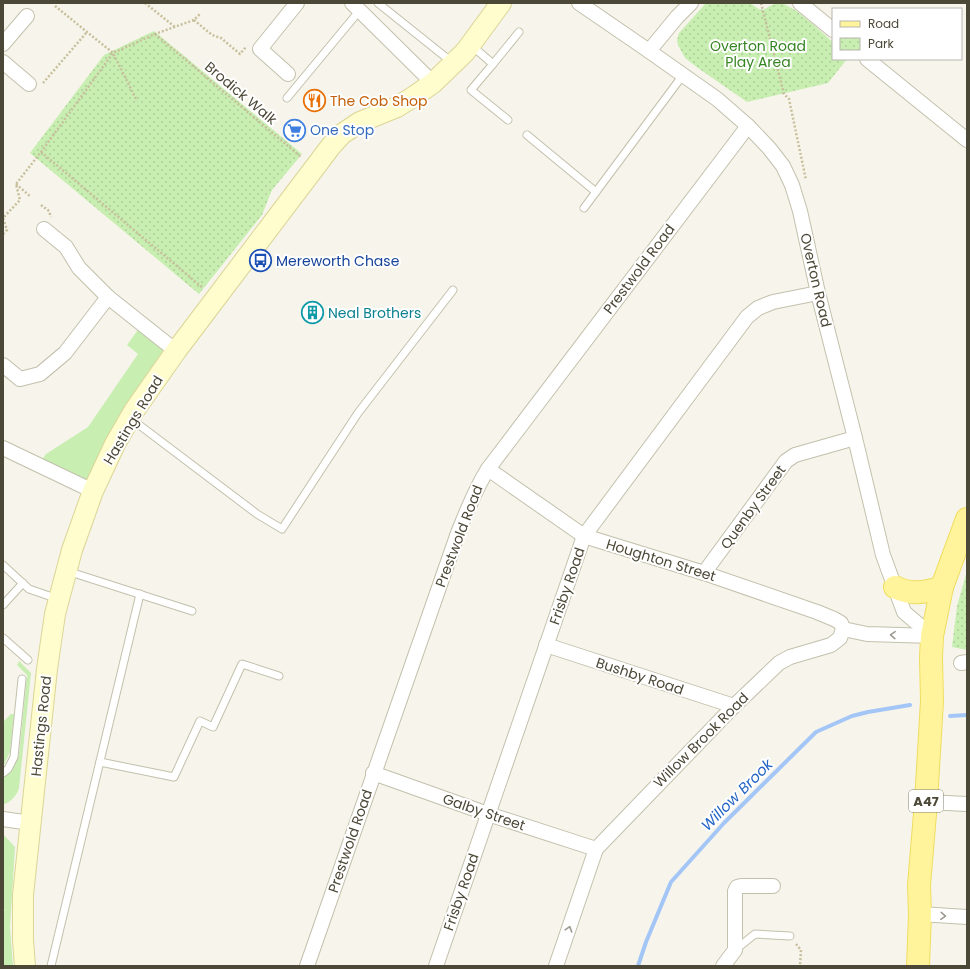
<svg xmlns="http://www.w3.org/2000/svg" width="970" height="969" viewBox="0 0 970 969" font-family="Poppins,sans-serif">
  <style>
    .green { fill: #c8eeb1 }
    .park { fill: url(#park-dots) }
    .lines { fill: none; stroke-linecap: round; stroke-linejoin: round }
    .stream { stroke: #a3c6f7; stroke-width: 4 }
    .lane-casing { stroke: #c3c0ac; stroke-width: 9 }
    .street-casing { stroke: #c3c0ac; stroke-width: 16 }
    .secondary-casing { stroke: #dbd597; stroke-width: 22 }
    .primary-casing { stroke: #efdd60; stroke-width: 24 }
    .path { stroke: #c7bf9c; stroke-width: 2.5; stroke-dasharray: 2 2; stroke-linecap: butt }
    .lane { stroke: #fff; stroke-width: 7 }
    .street { stroke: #fff; stroke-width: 14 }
    .secondary { stroke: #fffccd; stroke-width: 20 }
    .primary { stroke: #fff49c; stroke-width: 22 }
    .oneway { stroke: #9d9a91 }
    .labels { text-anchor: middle; stroke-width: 4; stroke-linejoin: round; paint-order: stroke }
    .shield { fill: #fff; stroke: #827f73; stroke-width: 1 }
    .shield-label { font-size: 13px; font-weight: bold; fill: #4c4837 }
    .park-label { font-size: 14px; fill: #378524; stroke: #fff }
    .street-label { font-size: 14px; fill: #4c4837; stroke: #fff }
    .food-label { font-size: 14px; fill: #c56008; stroke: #fff; text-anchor: start }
    .shop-label { font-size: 14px; fill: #366cbe; stroke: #fff; text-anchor: start }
    .transit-label { font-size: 14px; fill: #164399; stroke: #fff; text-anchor: start }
    .culture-label { font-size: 14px; fill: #0d838f; stroke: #fff; text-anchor: start }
    .water-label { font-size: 15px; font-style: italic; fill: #2465c4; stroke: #fff }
  </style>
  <defs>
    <pattern id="park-dots" width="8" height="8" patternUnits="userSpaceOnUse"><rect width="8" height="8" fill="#c8eeb1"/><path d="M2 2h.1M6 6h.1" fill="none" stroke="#adce99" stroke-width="1.8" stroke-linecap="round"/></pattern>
  </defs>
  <rect width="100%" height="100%" fill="#f7f5eb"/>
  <g class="green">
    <polygon points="140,327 176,351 93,491 38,465 46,454 88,427 138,354 127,345"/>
    <path d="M 19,661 L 31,673 L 19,788 C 17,796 10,802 3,805 L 3,779 L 15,764 L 19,755 L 27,675 L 17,665 Z"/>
    <polygon points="11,714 14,714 10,752 3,767 3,722"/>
    <polygon points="3,834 15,847 10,927 13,966 3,966 3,913 5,910 3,908 3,876 4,874 3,873"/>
  </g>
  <g class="park">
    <path d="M 706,3 L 750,3 L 759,9 L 763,10 C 770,6 775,2 783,4 C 797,8 822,33 833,42 L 833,59 L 847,59 L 828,83 L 747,102 L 698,68 L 685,58 L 678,45 L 677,40 L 679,33 Z"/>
    <polygon points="154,31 302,154 272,190 262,215 199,294 30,153 104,55"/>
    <polygon points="967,571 967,650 952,647 957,606"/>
  </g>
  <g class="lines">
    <g class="stream">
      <polyline points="950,716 967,715"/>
      <polyline points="638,966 646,942 671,882 724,823 816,732 852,716 868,712 910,705"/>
    </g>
    <defs>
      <g id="lane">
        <polyline points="378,3 453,63"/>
        <polyline points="471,45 493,64 471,90 508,120"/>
        <polyline points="493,64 519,32"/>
        <polyline points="287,98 360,10"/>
        <polyline points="527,135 596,192"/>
        <polyline points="584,208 683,75"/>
        <polyline points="130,418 257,514 282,529 358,413 453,290"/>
        <polyline points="3,565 29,589 58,599"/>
        <polyline points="67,571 192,611"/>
        <polyline points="3,605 23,583"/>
        <polyline points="3,638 28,660"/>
        <polyline points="100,762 174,777 200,721 213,727 242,664 279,676"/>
        <polyline points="3,773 8,769 14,757 22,679"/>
        <polyline points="735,950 755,934 790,936"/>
        <polyline points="51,966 140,594"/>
      </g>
      <g id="street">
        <polyline points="352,3 433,83"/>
        <polyline points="579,3 649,51 717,99 748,126 769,148 783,166 792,185 800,211 818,293 855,438 883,555 904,612 932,636"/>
        <polyline points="800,3 833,30"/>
        <polyline points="3,44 27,16"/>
        <polyline points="649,51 677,17 691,3"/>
        <polyline points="867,59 967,140"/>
        <polyline points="3,62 29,84"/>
        <polyline points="288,74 260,49 297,3"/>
        <polyline points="44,229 66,247 79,268 108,297 176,351"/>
        <polyline points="3,365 20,379 40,374 65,353 108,297"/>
        <polyline points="3,448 93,491"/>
        <polyline points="488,469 584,536 704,573 817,612 834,619 841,623 843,629"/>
        <polyline points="704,573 786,461 795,455 855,438"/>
        <polyline points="843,629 867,634 932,636"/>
        <polyline points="546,645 734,706"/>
        <polyline points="961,663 967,662"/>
        <polyline points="373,773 488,814 596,849"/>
        <polyline points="926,802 967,804"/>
        <polyline points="3,819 30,823"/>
        <polyline points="920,914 967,917"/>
        <path d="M 307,966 L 458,533 C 467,511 475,489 488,469 L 748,126"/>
        <polyline points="436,966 584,536 747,317 758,308 773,302 818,293"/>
        <polyline points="556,966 596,849 734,706 779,663 790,657 831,645 840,638 843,629"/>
        <polyline points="723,966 735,950 735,891 737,887 741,886 773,886"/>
      </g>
      <polyline id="secondary" points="25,966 23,940 23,895 47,669 55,614 72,550 93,491 115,444 134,411 176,351 331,146 342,134 360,122 397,107 416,95 433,83 465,52 501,3"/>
      <g id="primary">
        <path d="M 895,587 C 910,595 925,593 942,587"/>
        <polyline points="918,966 920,914 919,885 926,802 932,701 931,658 932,636 942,587 967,519"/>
      </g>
    </defs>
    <use href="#lane" class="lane-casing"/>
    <use href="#street" class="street-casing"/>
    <use href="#secondary" class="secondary-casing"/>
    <use href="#primary" class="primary-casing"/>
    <g class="path">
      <polyline points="145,3 175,27"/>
      <polyline points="761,3 784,94 789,99 806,180"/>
      <polyline points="55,6 113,53 137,101"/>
      <polyline points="194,20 212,35 221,38 240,54 246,47"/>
      <polyline points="155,34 301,157"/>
      <polyline points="43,83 87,32"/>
      <polyline points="41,152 203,288"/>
      <polyline points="16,184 31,197"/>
      <polyline points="41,205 49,211 51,217"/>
      <polyline points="3,234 7,230 3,218 20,200 16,184 41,152 113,53 155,34 194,20 200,14"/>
      <polyline points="796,944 801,950 800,966"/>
    </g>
    <use href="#lane" class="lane"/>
    <use href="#street" class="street"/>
    <use href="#secondary" class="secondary"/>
    <use href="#primary" class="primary"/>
  </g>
  <defs><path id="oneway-chevron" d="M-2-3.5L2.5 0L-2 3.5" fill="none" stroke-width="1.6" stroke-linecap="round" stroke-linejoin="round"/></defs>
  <g class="oneway">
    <use href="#oneway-chevron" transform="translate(893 635) rotate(-178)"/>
    <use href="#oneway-chevron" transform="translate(943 916) rotate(4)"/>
    <use href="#oneway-chevron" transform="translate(569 929) rotate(-72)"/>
  </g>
  <defs>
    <symbol id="restaurant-ring" viewBox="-11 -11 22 22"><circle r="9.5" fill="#fff" stroke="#e8710a" stroke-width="1.5"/><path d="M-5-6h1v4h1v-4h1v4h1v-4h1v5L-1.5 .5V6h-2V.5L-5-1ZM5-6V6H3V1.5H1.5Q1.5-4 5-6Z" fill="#e8710a"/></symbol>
    <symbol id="supermarket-ring" viewBox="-11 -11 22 22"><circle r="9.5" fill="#fff" stroke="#3f7fe0" stroke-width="1.5"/><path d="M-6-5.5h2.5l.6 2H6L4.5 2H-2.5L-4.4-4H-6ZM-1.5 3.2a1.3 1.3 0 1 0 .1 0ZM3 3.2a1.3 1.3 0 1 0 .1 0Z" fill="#3f7fe0"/></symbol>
    <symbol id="bus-ring" viewBox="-11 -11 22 22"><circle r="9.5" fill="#fff" stroke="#1a4fb4" stroke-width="1.5"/><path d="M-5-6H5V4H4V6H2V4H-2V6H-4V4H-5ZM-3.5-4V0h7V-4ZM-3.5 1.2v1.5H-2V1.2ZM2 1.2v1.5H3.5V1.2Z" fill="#1a4fb4"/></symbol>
    <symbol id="building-ring" viewBox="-11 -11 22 22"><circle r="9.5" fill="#fff" stroke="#0f9aa8" stroke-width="1.5"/><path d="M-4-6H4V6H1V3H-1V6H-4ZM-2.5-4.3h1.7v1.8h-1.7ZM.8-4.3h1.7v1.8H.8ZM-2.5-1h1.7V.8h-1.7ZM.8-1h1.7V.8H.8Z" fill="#0f9aa8"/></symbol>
  </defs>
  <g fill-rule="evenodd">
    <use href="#restaurant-ring" x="302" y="88" width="25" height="25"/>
    <use href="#supermarket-ring" x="282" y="118" width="25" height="25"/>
    <use href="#bus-ring" x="248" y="248" width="25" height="25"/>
    <use href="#building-ring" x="300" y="300" width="25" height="25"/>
  </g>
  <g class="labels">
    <rect class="shield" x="909" y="790" width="34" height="22" rx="3"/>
    <g class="shield-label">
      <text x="926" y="806">A47</text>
    </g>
    <g class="park-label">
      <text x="758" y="51">Overton Road<tspan x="758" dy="16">Play Area</tspan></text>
    </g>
    <g class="street-label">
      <text transform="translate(241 93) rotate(40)" y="5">Brodick Walk</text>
      <text transform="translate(639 269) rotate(-53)" y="5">Prestwold Road</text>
      <text transform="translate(816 280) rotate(77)" y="5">Overton Road</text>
      <text transform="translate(133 420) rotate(-59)" y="5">Hastings Road</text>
      <text transform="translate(753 507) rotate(-54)" y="5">Quenby Street</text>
      <text transform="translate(459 536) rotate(-69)" y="5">Prestwold Road</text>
      <text transform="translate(661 560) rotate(17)" y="5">Houghton Street</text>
      <text transform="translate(567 586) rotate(-71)" y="5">Frisby Road</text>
      <text transform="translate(640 676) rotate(18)" y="5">Bushby Road</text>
      <text transform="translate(41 726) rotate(-84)" y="5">Hastings Road</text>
      <text transform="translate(701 740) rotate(-45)" y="5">Willow Brook Road</text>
      <text transform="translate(484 812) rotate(19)" y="5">Galby Street</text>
      <text transform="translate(350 841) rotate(-71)" y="5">Prestwold Road</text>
      <text transform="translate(461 892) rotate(-71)" y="5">Frisby Road</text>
    </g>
    <g class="food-label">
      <text x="330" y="106">The Cob Shop</text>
    </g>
    <g class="shop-label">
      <text x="310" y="135">One Stop</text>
    </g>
    <g class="transit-label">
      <text x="276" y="266">Mereworth Chase</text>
    </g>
    <g class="culture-label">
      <text x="328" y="318">Neal Brothers</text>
    </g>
    <g class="water-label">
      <text transform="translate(737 795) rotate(-45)" y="5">Willow Brook</text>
    </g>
  </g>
  <rect width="970" height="969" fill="none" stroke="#4c4837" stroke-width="8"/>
  <rect x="832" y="8" width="130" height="52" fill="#ffffff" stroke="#b7b6af"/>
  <rect x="840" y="21" width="20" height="6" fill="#fff49c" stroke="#b7b6af"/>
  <text x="868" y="28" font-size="12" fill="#4c4837">Road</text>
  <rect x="840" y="38" width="20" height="12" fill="url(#park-dots)" stroke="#b7b6af"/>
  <text x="868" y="48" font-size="12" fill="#4c4837">Park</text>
</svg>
